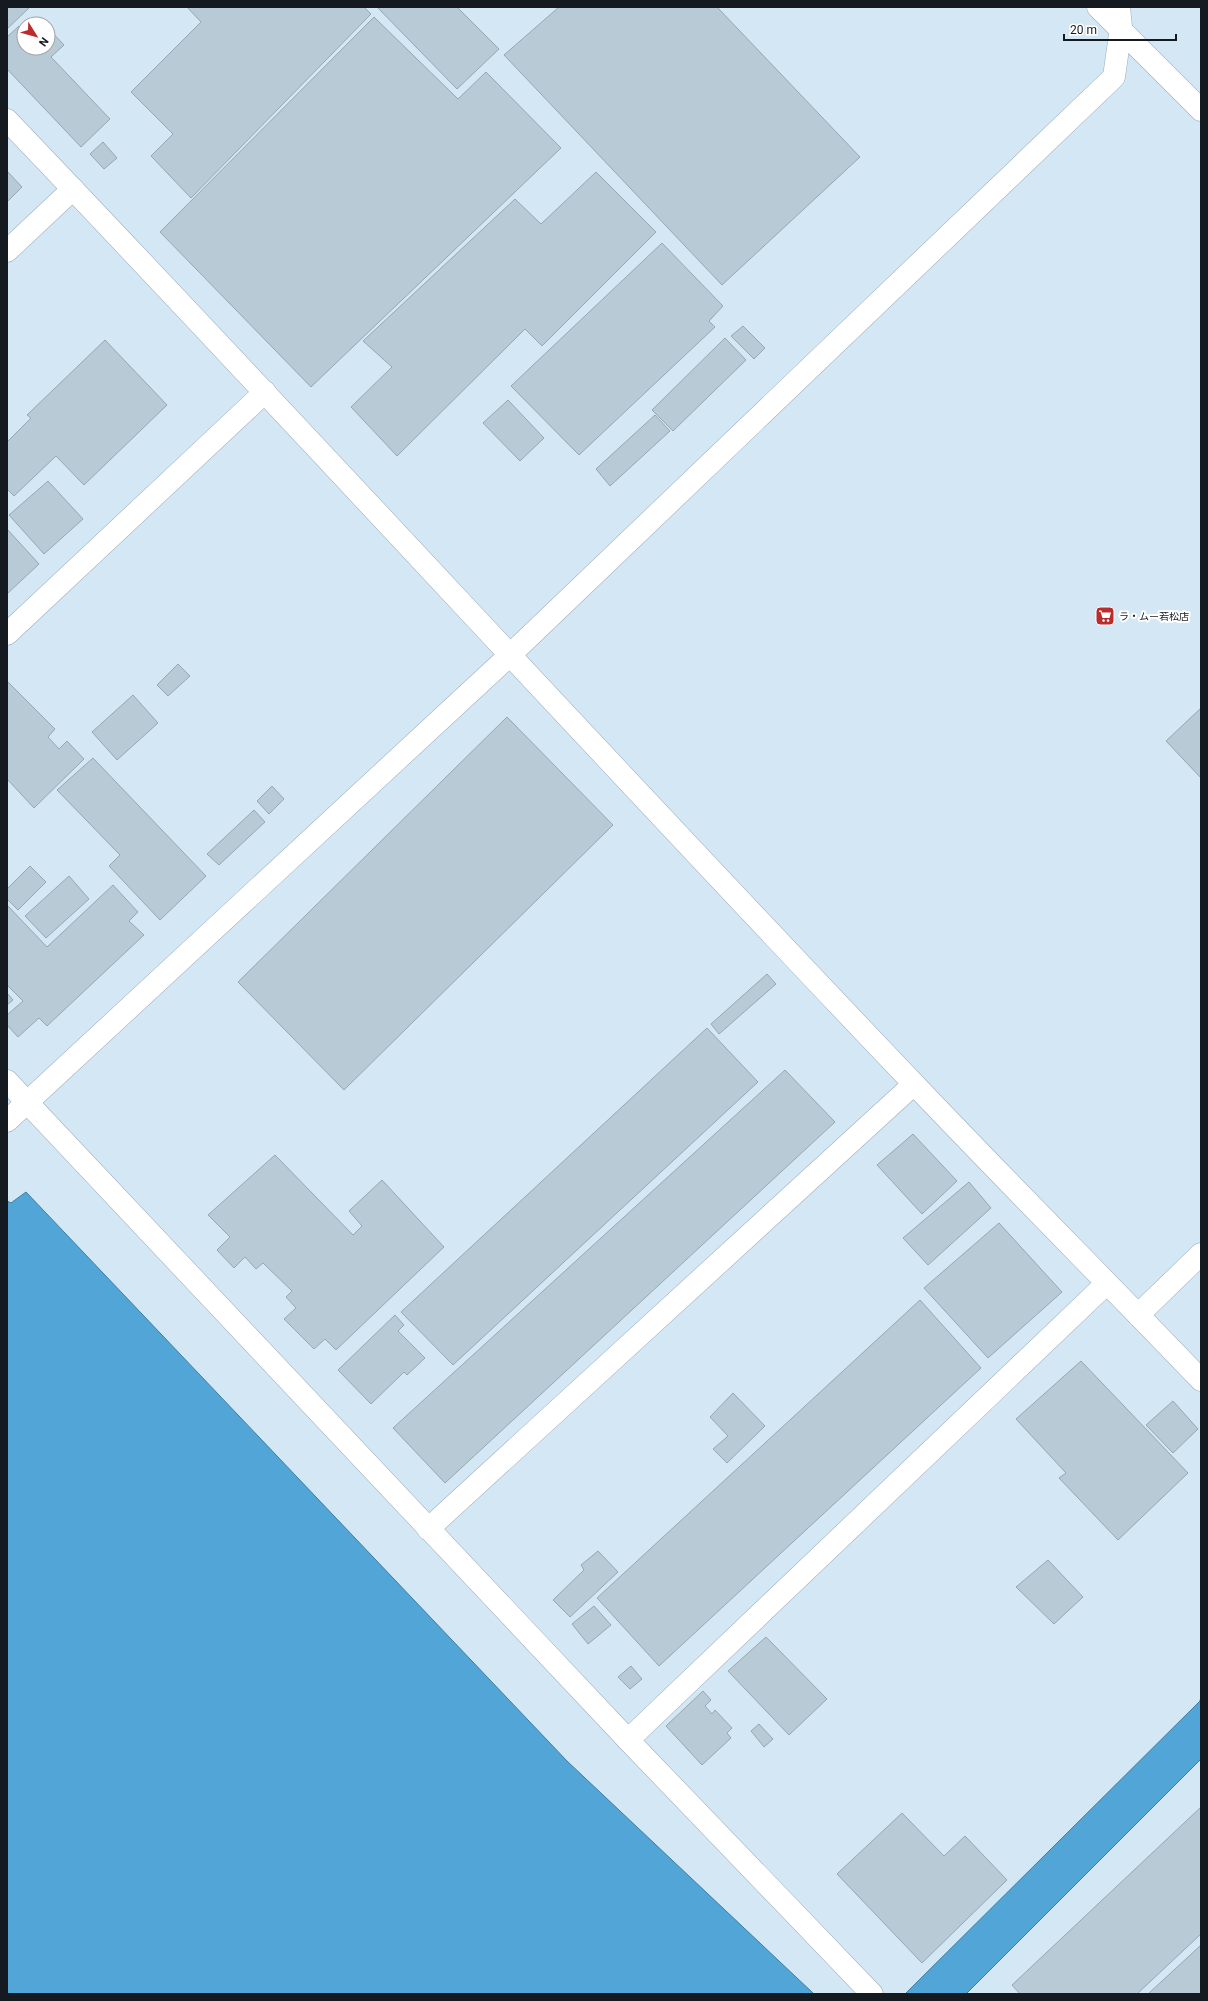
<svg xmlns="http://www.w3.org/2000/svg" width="1208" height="2001" viewBox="0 0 1208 2001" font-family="Roboto,'Noto Sans JP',sans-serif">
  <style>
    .water { fill: #52a6d7; stroke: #3f7ca0 }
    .building { fill: #b7cad6; stroke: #95a7b3 }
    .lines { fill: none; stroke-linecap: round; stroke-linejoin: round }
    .minor-casing { stroke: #9badb9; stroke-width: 23 }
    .minor { stroke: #fff; stroke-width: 22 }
    .labels { text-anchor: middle; stroke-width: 4; stroke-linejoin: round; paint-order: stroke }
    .poi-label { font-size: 10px; fill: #141a1f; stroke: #fff; text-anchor: start }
  </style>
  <rect width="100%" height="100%" fill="#d4e7f4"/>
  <g class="water">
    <polygon points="26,1192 567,1761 814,1994 7,1994 7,1201 11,1203"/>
    <polygon points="1201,1696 1201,1759 966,1994 905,1994 1200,1701"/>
  </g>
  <g class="building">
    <polygon points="7,7 30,7 7,29"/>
    <polygon points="187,7 364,7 371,14 191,198 151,156 173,134 131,92 201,22"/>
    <polygon points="377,7 457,7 499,49 457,89"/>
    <polygon points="559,7 717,7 860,157 722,285 504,55"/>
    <polygon points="374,17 458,99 486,72 561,148 311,387 160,232"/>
    <polygon points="19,26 24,31 24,48 48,48 48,28 64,45 51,57 110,119 81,147 7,69 7,37"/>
    <polygon points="103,142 117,158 104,169 90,154"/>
    <polygon points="7,171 22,187 7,202"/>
    <polygon points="596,172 656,232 542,346 525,329 397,456 351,407 392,367 363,341 515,199 541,224"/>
    <polygon points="662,243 723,306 709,321 715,327 579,455 511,386"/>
    <polygon points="743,326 765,348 754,359 731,336"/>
    <polygon points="725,338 746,360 673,431 652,410"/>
    <polygon points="105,340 167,405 84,485 56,456 14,496 7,489 7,442 31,418 27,415"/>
    <polygon points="508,400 544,438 520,461 483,423"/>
    <polygon points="655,415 670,431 610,486 596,469"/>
    <polygon points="48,481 83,519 44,554 9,515"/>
    <polygon points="7,529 39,564 7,594"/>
    <polygon points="178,664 190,676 168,696 157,685"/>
    <polygon points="7,681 55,729 48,737 59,749 67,741 84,759 34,808 7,779"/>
    <polygon points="133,695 158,723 117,760 92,732"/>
    <polygon points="1201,708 1201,778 1166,741"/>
    <polygon points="507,717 613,825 344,1090 238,982"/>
    <polygon points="93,758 206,876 160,920 109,866 120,855 57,790"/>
    <polygon points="272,786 284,799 269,814 257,801"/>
    <polygon points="254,810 265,822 219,865 207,854"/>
    <polygon points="30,866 46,882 18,910 7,899 7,889"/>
    <polygon points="69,876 89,899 46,938 25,916"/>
    <polygon points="113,885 138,912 129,921 144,935 47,1026 39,1018 18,1037 7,1025 7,1015 23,1001 7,985 7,905 47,947"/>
    <polygon points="767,974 776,984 719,1034 711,1024"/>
    <polygon points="7,993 13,1000 7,1005"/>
    <polygon points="707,1028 758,1082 453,1365 401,1312"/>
    <polygon points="785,1070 835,1122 445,1483 393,1428"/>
    <polygon points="913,1134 957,1181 922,1214 877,1165"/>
    <polygon points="275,1155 353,1235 362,1226 349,1211 382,1180 444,1247 336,1350 325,1339 314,1349 284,1319 296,1308 286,1297 292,1291 263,1263 256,1269 245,1257 234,1268 217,1250 230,1237 208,1215"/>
    <polygon points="969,1182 991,1208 928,1265 903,1238"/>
    <polygon points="999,1223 1062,1292 988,1358 924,1288"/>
    <polygon points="920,1300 981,1368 659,1666 597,1598"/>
    <polygon points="395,1315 404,1325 398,1331 425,1358 407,1375 404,1372 371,1404 338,1370"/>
    <polygon points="1081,1361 1188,1473 1118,1540 1059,1478 1066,1473 1016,1419"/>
    <polygon points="733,1393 765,1426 727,1463 713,1449 728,1436 710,1417"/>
    <polygon points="1173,1401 1198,1429 1173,1453 1146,1425"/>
    <polygon points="598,1551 618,1572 570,1617 553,1600 584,1570 581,1565"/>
    <polygon points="1048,1560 1083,1597 1054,1624 1016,1587"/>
    <polygon points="594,1606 611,1625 588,1644 572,1624"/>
    <polygon points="766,1637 827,1699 789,1735 728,1671"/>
    <polygon points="631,1666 642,1679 630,1689 618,1677"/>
    <polygon points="703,1691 711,1700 705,1706 712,1714 715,1710 732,1728 727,1733 731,1738 702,1765 666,1726"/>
    <polygon points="759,1724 773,1739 764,1747 751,1731"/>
    <polygon points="1201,1807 1201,1934 1137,1994 1020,1994 1012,1985"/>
    <polygon points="902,1813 944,1856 965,1836 1007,1880 922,1963 837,1874"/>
    <polygon points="1201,1945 1201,1994 1148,1994"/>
  </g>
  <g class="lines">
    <defs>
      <g id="minor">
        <polyline points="1098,7 1201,110"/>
        <path d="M 7,120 C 313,440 610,766 916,1086 C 1010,1185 1106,1281 1201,1380"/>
        <polyline points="7,251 73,189"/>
        <polyline points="7,634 265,392"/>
        <polyline points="7,1081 628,1740 872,1994"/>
        <polyline points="7,1121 510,655 1114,77 1121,27 1119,7"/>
        <polyline points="1138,1315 1201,1254"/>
        <polyline points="428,1529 914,1084"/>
        <polyline points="628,1740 1106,1284"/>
      </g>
    </defs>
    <use href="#minor" class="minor-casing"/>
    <use href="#minor" class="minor"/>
  </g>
  <defs>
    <symbol id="supermarket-square" viewBox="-11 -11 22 22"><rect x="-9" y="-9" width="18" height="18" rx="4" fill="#bb2c2b" stroke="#fff"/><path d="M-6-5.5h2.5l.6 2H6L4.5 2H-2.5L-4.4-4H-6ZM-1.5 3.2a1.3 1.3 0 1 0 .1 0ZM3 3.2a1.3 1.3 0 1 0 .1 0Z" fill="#fff"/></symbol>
  </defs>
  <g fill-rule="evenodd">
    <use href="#supermarket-square" x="1094" y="605" width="22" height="22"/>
  </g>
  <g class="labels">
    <g class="poi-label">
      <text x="1119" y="620">ラ・ムー若松店</text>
    </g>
  </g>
  <rect width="1208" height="2001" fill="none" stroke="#141a1f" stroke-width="16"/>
  <g transform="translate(36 36) rotate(127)"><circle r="19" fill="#ffffff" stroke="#a1a3a5"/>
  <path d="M0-3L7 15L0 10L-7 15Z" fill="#bb2c2b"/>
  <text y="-6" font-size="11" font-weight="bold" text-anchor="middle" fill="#141a1f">N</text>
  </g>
  <path d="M1064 34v6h112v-6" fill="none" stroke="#141a1f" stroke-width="2"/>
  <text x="1070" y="34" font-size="12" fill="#141a1f" stroke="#ffffff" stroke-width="3" paint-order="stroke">20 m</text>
</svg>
